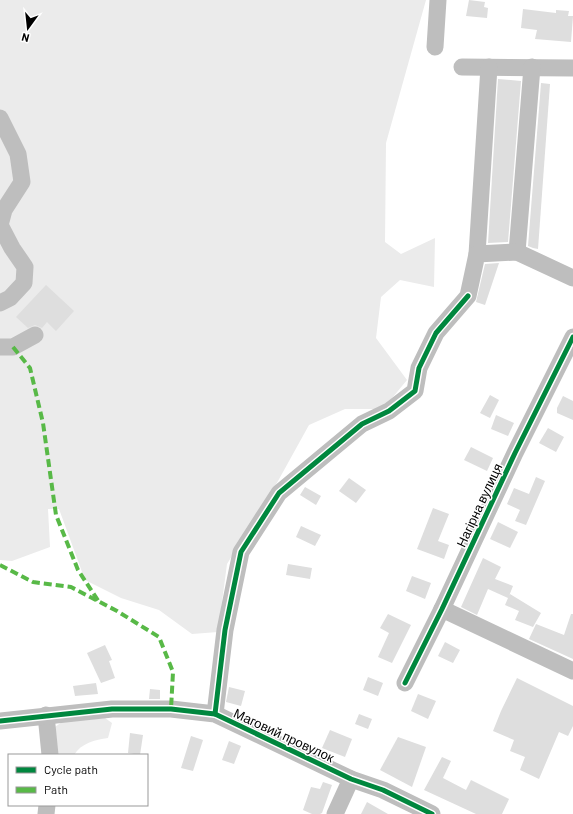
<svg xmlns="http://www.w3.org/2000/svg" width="573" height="814" viewBox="0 0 573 814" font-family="Barlow,sans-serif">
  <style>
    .green { fill: #ebebeb }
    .building { fill: #dedede }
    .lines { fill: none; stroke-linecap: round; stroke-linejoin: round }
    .minor { stroke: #bebebe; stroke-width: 17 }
    .quiet { stroke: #58b947; stroke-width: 4; stroke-dasharray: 8 4; stroke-linecap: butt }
    .cycleway-casing { stroke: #fff; stroke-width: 8 }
    .cycleway { stroke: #00873e; stroke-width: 5 }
    .labels { text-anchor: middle; stroke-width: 3; stroke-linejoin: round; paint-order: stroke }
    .street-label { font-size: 13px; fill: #000; stroke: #fff }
  </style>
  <rect width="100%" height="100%" fill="#fff"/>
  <g class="green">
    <polygon points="0,0 426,0 386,143 385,242 401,254 435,238 434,287 400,280 381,297 376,338 407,380 383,409 345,409 309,425 278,481 227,564 218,632 192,634 159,610 121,598 85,580 59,509 48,509 50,547 12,561 0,560"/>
    <path d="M 105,718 L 112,723 L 108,738 C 95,740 81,743 74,755 L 57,755 L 55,727 L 62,722 Z"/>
  </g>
  <g class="building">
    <polygon points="469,0 485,2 484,7 488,8 487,18 466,16"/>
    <polygon points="523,9 556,13 556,10 569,11 568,16 573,16 571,42 535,39 537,30 521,28"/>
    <polygon points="498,79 521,81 508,242 488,243"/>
    <polygon points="541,83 550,84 538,249 533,248 528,246"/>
    <polygon points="499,263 485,305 476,302 485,264"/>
    <polygon points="46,285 74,311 56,331 47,322 42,328 35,325 28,328 16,317"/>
    <polygon points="490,395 499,400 490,418 480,413"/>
    <polygon points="563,396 573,401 573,420 557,413 557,408"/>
    <polygon points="496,415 514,423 508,436 491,429"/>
    <polygon points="548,428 564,437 556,452 539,443"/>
    <polygon points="471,447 493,458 487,471 464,460"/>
    <polygon points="536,477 545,481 526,525 515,521 520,510 507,504 514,488 529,494"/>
    <polygon points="349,478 366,490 356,503 339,491"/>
    <polygon points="305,487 321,496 316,505 300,495"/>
    <polygon points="433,508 449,514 438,541 449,545 444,559 417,549"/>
    <polygon points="498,522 518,532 510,548 490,539"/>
    <polygon points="301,526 321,535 315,546 296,537"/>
    <polygon points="483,558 501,567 495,579 513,586 509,596 510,594 541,613 533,627 515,620 519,611 505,605 508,598 488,589 477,615 461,607"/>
    <polygon points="288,564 312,568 310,579 286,575"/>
    <polygon points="412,576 431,583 425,599 406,591"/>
    <polygon points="388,614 411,625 392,663 378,657 389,633 380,628"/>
    <polygon points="571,614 573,614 573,659 529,639 536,624 564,635"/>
    <polygon points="445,642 460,650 453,663 438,656"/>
    <polygon points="105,645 112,660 109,661 115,678 101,683 87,653"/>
    <polygon points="368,677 383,683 378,696 363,690"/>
    <polygon points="517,678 573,706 573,726 568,736 559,732 539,779 520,770 525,757 510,751 514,740 493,731 501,711"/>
    <polygon points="96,683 98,694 75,696 73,686"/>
    <polygon points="229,687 245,691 241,706 226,702"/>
    <polygon points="150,689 160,690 160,699 149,699"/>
    <polygon points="418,694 436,701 428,719 411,711"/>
    <polygon points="359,714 372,719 368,729 355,724"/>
    <polygon points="330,730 352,739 345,757 322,748"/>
    <polygon points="130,733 143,735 140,755 128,753"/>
    <polygon points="191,736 203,740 193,771 181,768"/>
    <polygon points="398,737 426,747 412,787 380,770"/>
    <polygon points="229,741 241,746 234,764 222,760"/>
    <polygon points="442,757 451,761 443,778 466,790 471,780 509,799 502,814 476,814 424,790"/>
    <polygon points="323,782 332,785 322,813 320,814 312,814 303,810 311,787 320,789"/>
    <polygon points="367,802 388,814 361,814"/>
  </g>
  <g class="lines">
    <g class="minor">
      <polyline points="435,47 438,0"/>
      <polyline points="462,67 573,68"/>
      <polyline points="0,118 18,154 22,182 4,210 0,225 12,248 25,267 24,283 10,298 0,303"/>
      <polyline points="517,252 532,67"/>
      <polyline points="477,254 489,67"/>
      <polyline points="0,347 13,347 35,335"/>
      <polyline points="442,609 573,671"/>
      <polyline points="405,683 442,609 515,453 573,337"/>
      <polyline points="215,714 225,630 241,552 279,493 362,424 389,411 415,391 419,368 436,333 468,296 477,254 517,252 573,278"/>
      <polyline points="46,715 50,755"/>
      <polyline points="0,721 112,709 171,709 215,714 351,779 383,790 432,814"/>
      <polyline points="46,814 47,805"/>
      <polyline points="335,814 351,779"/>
    </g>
    <g class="quiet">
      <polyline points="13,347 30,368 43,423 56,515 78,570 99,602"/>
      <polyline points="0,565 33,582 71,587 117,611 159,637 173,672 171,709"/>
    </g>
    <defs>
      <g id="cycleway">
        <polyline points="405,683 442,609 515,453 573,337"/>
        <polyline points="215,714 225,630 241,552 279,493 362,424 389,411 415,391 419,368 436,333 468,296"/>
        <polyline points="0,721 112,709 171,709 215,714 351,779 383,790 432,814"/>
      </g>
    </defs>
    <use href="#cycleway" class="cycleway-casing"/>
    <use href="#cycleway" class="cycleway"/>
  </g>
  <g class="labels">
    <g class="street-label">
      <text transform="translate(479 505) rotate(-65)" y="5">Нагірна вулиця</text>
      <text transform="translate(284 735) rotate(25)" y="5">Маговий провулок</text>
    </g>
  </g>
  <rect x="8" y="754" width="140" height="52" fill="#ffffff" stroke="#999999"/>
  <rect x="16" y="767" width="20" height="6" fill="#00873e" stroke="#999999"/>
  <text x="44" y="774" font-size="12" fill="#000000">Cycle path</text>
  <rect x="16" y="787" width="20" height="6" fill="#58b947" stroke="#999999"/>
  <text x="44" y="794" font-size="12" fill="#000000">Path</text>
  <g transform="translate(28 28) rotate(195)" stroke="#ffffff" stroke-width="3" paint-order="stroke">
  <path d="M0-3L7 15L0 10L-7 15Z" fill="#000000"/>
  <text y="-6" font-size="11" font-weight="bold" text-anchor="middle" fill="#000000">N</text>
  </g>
</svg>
